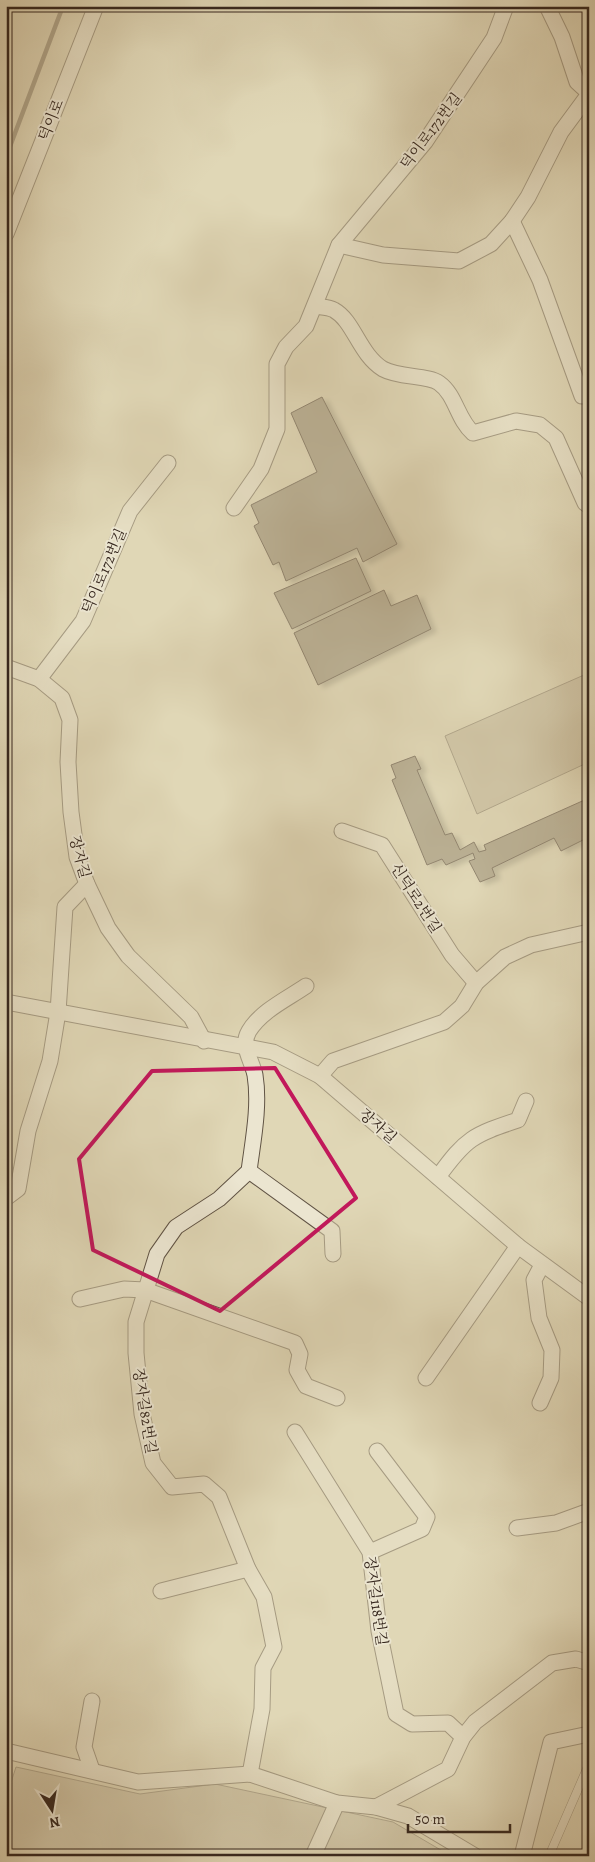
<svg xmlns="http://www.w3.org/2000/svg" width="595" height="1862" viewBox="0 0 595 1862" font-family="Alegreya,'Noto Serif KR',serif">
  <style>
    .green { fill: #c3b99c; stroke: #7c705d }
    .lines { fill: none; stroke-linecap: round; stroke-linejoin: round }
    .stream { stroke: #796d5a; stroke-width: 4.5 }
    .building { fill: #8e836d; stroke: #36271e; filter: url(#shadow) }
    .service-casing { stroke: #605344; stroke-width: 9 }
    .minor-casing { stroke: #605344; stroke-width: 17 }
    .service { stroke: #ebe5d0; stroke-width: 8 }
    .minor { stroke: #ebe5d0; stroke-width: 15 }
    .marked { fill: none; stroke: #c2185b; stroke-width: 4; stroke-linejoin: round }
    .labels { text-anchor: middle; stroke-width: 4; stroke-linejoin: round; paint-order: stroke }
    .street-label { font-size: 15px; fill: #36271e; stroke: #ebe5d0 }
  </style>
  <defs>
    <filter id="shadow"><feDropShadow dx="5.5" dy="3" stdDeviation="2.5" flood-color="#0004"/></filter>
  </defs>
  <rect width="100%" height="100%" fill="#e0d7b6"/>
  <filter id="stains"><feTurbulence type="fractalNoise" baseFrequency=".004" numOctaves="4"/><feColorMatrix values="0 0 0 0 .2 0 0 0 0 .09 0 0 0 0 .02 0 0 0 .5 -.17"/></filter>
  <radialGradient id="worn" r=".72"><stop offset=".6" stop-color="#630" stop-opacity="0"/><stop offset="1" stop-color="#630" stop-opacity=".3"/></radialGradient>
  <g class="green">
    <polygon points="584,675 589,683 589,762 477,814 445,736"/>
    <polygon points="16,1767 140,1794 215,1784 393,1822 451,1856 6,1856 6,1798"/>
  </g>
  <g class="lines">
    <polyline class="stream" points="6,157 63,6"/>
  </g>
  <g class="building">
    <polygon points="322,397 397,544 363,562 357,548 286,581 279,562 273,565 254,526 259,523 251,505 317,472 291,413"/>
    <polygon points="356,558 371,591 292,629 274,593"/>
    <polygon points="384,590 391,606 417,595 431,629 318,685 294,633"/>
    <polygon points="415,756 421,769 417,770 445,835 452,833 460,850 474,842 479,852 486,850 484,845 589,798 589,837 561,851 554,838 492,868 495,876 480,882 469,861 475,859 473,853 446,865 442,859 427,865 392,780 396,778 391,765"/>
  </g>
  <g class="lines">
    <defs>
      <polyline id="service" points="549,1856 589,1764"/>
      <g id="minor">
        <polyline points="547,6 562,37 577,82 589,93"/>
        <polyline points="512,221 540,280 582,396 589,396"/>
        <polyline points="6,234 96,6"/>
        <polyline points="339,245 383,255 459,261 491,244 512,221 528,197 561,132 589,94"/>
        <path d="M 315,306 C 320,307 329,307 334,310 C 354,321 359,354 383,369 C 399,378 428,375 439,383 C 456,395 457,419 473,433 L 516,421 L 540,425 L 556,438 L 585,503 L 589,506"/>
        <polyline points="234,508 261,469 277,429 277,364 286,347 306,326 339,245 425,142 494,38 506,6"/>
        <polyline points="6,667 39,679 62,698 70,720 68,762 71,812 77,857 87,884 108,928 128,956 191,1017 204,1041"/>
        <polyline points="39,679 83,621 130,511 168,463"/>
        <polyline points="342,831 382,845 452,955 476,983"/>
        <polyline points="6,1002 273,1052 320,1076 518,1246 589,1298"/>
        <polyline points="320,1076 333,1061 444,1022 462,1006 476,983 505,957 531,945 589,932"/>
        <polyline points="249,1171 332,1231 333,1254"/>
        <path d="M 438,1177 C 466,1138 473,1135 518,1120 L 526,1101"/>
        <polyline points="6,1198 18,1189 28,1131 50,1061 58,1012 65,907 87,884"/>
        <polyline points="80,1299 124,1289 145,1290 295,1343 300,1354 297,1370 306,1386 337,1398"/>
        <polyline points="426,1378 518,1246"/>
        <polyline points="540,1403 551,1378 552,1350 539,1318 534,1280 542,1265"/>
        <polyline points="295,1432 370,1552 379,1631 396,1714 412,1724 448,1723 463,1737"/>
        <polyline points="517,1528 556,1523 589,1511"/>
        <polyline points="370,1552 422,1529 427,1517 377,1451"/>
        <polyline points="161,1591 248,1569"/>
        <polyline points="6,1751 138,1782 250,1774 337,1803 376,1807 408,1816 475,1856"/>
        <polyline points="92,1770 84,1747 92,1701"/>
        <path d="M 250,1774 L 262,1709 L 263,1668 L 274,1647 L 264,1597 L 248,1569 L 219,1497 L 204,1484 L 172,1487 L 153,1463 L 142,1414 L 136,1353 L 136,1322 L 157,1254 L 176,1227 L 219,1199 L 249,1171 C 253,1140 260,1106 255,1075 C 252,1060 240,1046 249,1031 C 261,1011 287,999 306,986"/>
        <polyline points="376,1807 448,1769 463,1737 475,1722 552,1663 576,1659 589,1663"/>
        <polyline points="313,1856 337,1803"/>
        <polyline points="522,1856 551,1742 589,1734"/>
      </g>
    </defs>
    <use href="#service" class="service-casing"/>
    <use href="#minor" class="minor-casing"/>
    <use href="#service" class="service"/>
    <use href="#minor" class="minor"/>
  </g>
  <path d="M0 0H595V1862H0ZM 275,1068 L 356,1198 L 220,1311 L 93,1250 L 79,1159 L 152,1071 Z" fill="#e0d7b6" fill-opacity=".55" fill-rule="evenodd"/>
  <path class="marked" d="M 275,1068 L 356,1198 L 220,1311 L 93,1250 L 79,1159 L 152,1071 Z"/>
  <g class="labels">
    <g class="street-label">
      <text transform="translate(51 120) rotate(-68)" y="5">덕이로</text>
      <text transform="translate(431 131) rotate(-53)" y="5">덕이로172번길</text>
      <text transform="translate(104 571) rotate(-67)" y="5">덕이로172번길</text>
      <text transform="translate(80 857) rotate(75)" y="5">장자길</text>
      <text transform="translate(416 898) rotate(57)" y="5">신덕로2번길</text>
      <text transform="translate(378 1126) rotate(41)" y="5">장자길</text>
      <text transform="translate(145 1411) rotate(81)" y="5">장자길82번길</text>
      <text transform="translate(376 1601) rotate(82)" y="5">장자길118번길</text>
    </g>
  </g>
  <rect width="595" height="1862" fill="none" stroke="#e0d7b6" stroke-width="25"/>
  <rect x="8" y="8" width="580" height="1847" fill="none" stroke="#36271e" stroke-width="2.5"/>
  <rect x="12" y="12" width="570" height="1837" fill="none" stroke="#36271e"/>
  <g transform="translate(52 1810) rotate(168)" stroke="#ebe5d0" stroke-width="4" paint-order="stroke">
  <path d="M0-4L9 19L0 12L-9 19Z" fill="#36271e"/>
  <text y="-8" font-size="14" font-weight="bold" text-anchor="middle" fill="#36271e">N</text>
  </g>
  <path d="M408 1824v8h102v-8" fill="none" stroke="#36271e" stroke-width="2.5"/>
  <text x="415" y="1824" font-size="15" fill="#36271e" stroke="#ebe5d0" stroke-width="4" paint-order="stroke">50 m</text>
  <rect width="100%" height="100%" filter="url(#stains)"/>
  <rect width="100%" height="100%" fill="url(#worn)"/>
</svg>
